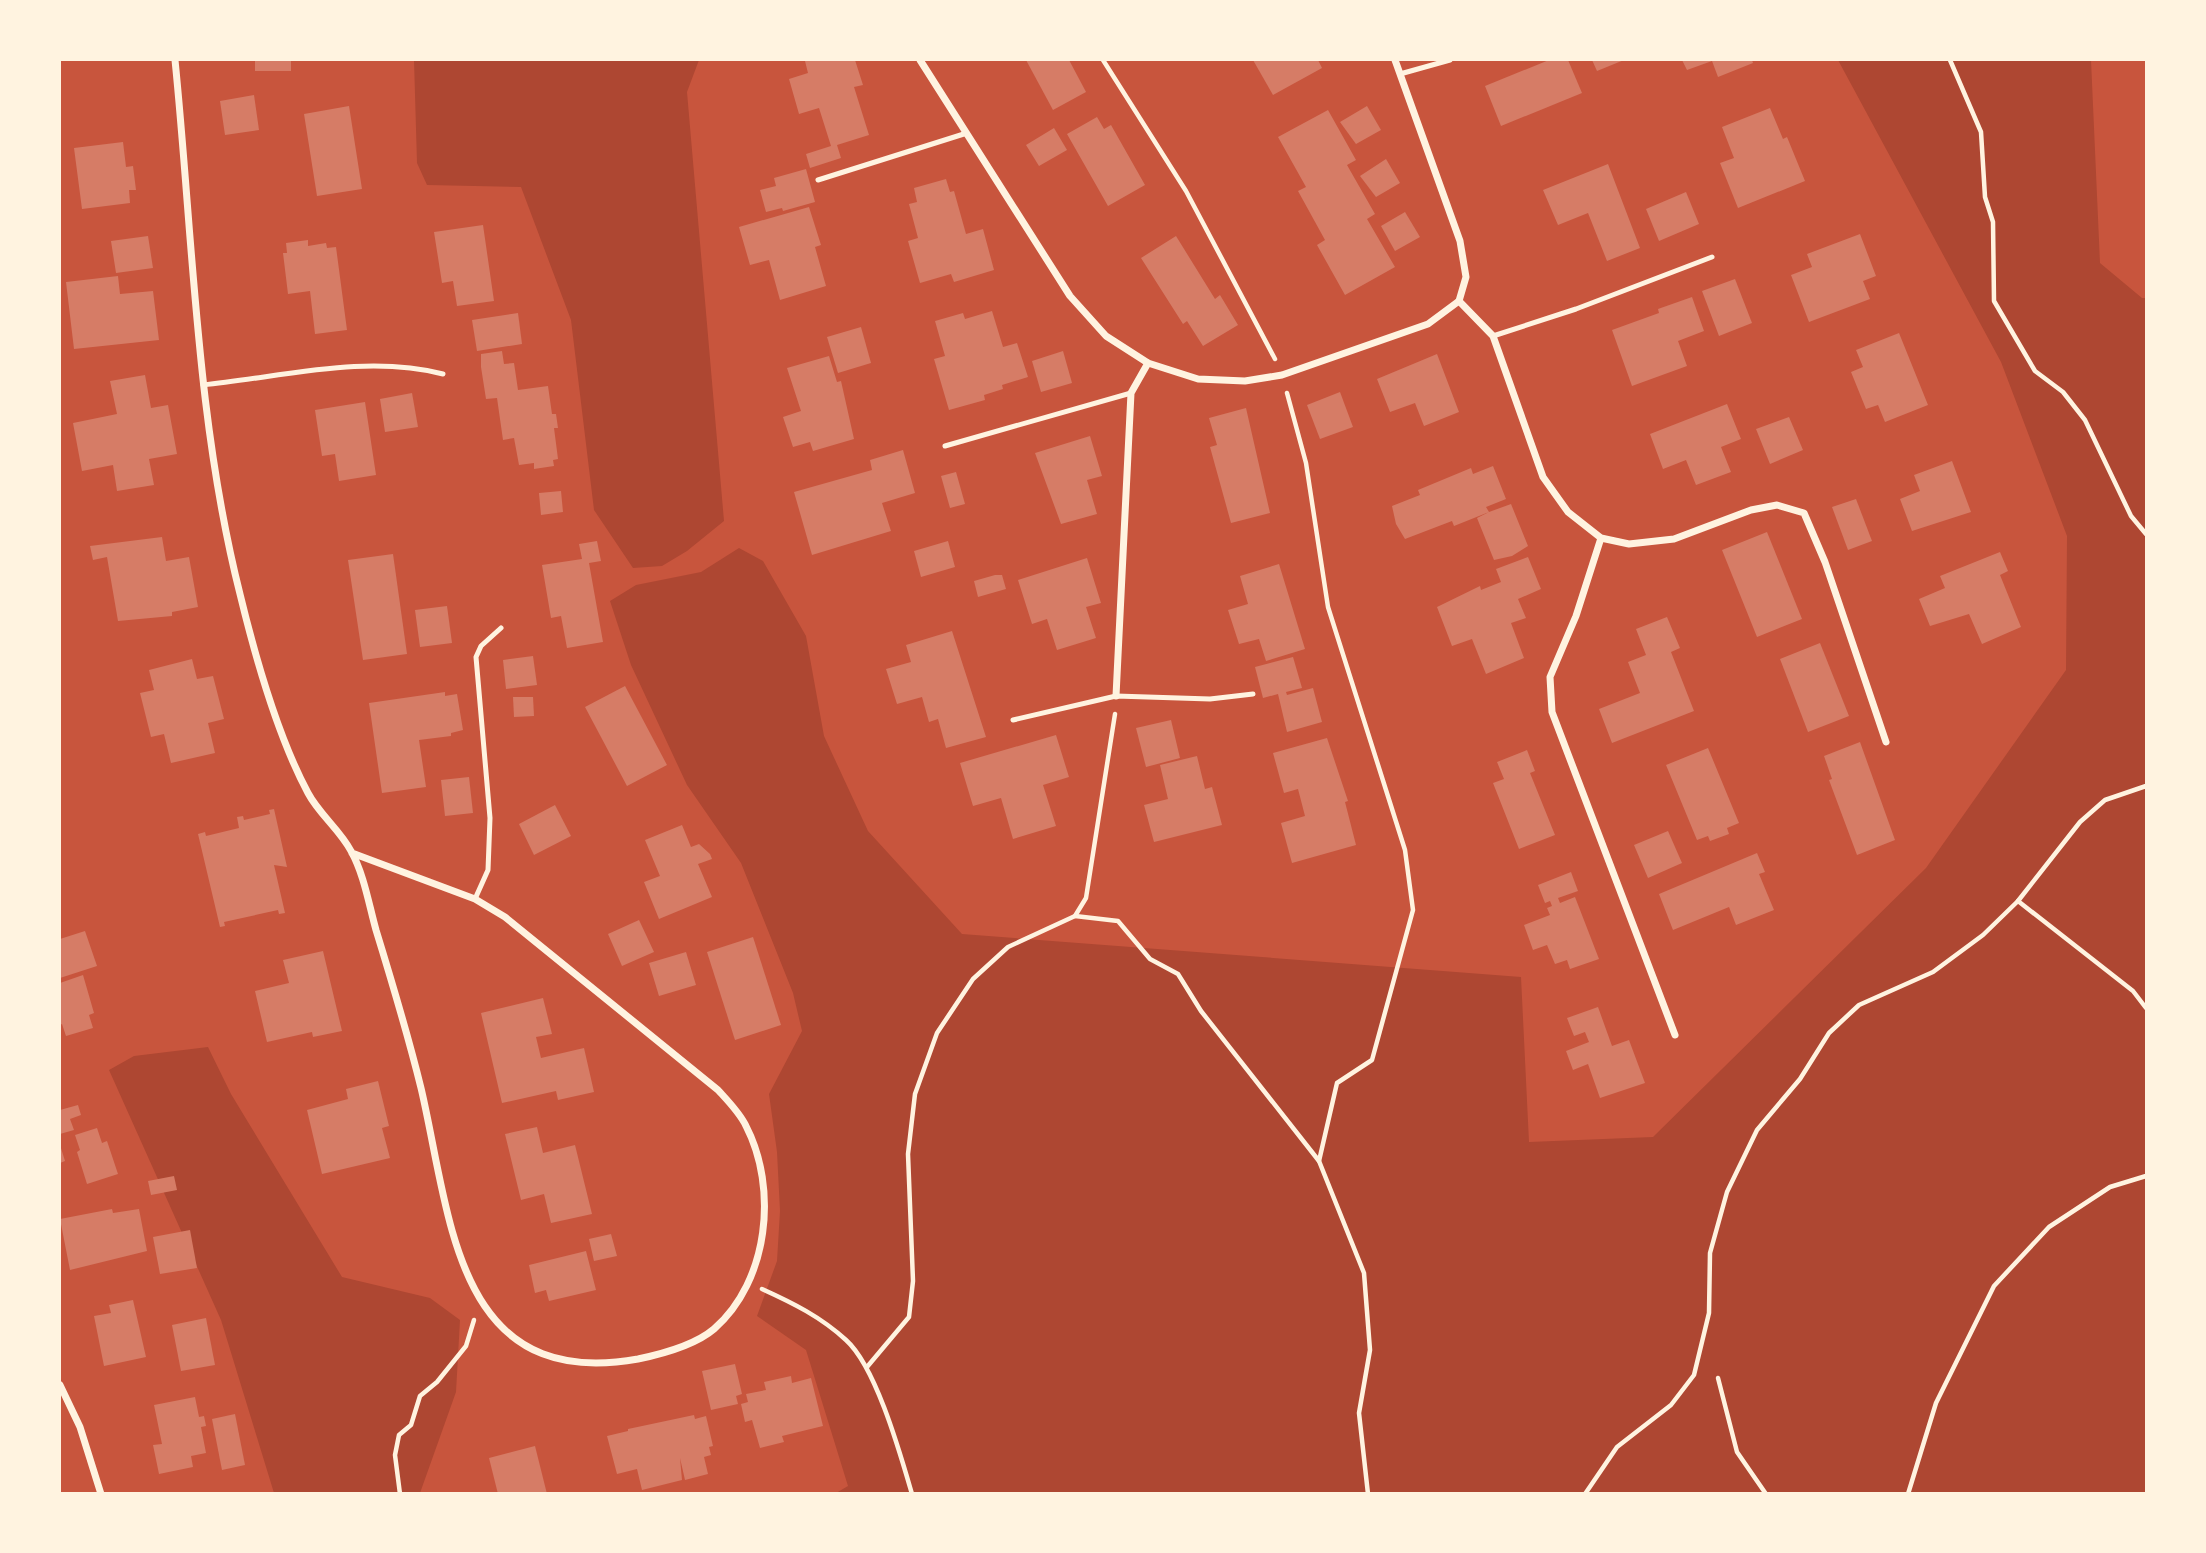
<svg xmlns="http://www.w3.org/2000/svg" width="2206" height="1553" viewBox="0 0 2206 1553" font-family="Arial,sans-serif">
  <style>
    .green { fill: #ae4732 }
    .building { fill: #d67c66 }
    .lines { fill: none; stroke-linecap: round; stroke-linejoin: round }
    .path { stroke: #fff3e0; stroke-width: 4.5 }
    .service { stroke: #fff3e0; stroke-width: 5 }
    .minor { stroke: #fff3e0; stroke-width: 7 }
  </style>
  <rect width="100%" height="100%" fill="#c8553d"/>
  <g class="green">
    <polygon points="414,60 699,60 687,92 724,521 687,551 662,566 633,568 594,510 571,320 521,187 427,185 417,163"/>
    <polygon points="1838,60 2091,60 2100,263 2142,298 2146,298 2146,1493 836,1493 848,1486 806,1350 757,1316 777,1261 780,1211 777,1152 769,1094 802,1031 793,993 741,863 687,785 631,665 610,601 636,585 701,572 739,548 763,561 806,636 824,736 868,831 962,934 1521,977 1529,1142 1653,1137 1926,868 2066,670 2067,536 2001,362"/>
    <polygon points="208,1047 231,1094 342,1277 430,1298 460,1320 456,1392 420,1493 274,1493 221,1320 109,1070 134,1056"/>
  </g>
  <g class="building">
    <rect x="255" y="60" width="36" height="11"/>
    <polygon points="810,60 855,60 863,85 854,87 869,135 837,145 841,158 810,168 806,154 831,146 819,108 799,114 789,79 808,73 805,61"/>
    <polygon points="1026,60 1069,60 1086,92 1053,110"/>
    <polygon points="1253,60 1318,60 1322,68 1273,95"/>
    <polygon points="1549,60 1568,60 1582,93 1501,126 1485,86"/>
    <polygon points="1592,60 1624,60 1597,71"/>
    <polygon points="1682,60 1752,60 1753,63 1718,77 1712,61 1687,70"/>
    <polygon points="254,95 259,130 225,135 220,101"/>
    <polygon points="349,106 362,189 317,196 304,114"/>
    <polygon points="1367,106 1381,130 1356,144 1340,122"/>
    <polygon points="1770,108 1783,139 1787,137 1805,181 1738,208 1720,163 1734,158 1722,127"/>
    <polygon points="1328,110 1356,160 1347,165 1375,214 1367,219 1395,267 1345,295 1317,245 1325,240 1298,191 1306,187 1278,137"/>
    <polygon points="1097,117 1104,129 1111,125 1145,185 1108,206 1067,134"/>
    <polygon points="1054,128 1067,150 1039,166 1026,145"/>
    <polygon points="123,142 126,167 133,166 136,190 129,190 130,203 82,209 74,148"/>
    <polygon points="1386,159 1400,183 1376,197 1360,176"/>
    <polygon points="1608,164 1640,248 1607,261 1588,213 1558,225 1543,190"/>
    <polygon points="806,169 815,202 783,211 782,208 766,212 760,190 776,186 774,178"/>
    <polygon points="946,179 950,192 954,191 966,234 983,229 994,270 954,282 951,274 920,283 908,241 918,238 909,204 917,202 914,188"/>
    <polygon points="1686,192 1699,224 1659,241 1646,209"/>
    <polygon points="809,207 821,245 815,247 826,286 780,300 769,260 750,265 739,227"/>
    <polygon points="1405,212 1420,237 1395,251 1381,226"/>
    <polygon points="483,225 494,301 457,306 453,281 442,283 434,232"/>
    <polygon points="1860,234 1876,276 1863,281 1870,299 1809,322 1791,275 1812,267 1807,254"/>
    <polygon points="148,236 153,268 116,273 111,241"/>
    <polygon points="1176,236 1215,299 1220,295 1238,325 1203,346 1187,321 1183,324 1141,258"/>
    <polygon points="308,240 308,246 326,243 327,248 336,247 347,330 315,334 310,291 288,294 283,253 287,253 286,243"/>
    <polygon points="118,276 120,294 153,291 159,340 74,349 66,282"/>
    <polygon points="1735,279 1752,323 1719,336 1702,291"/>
    <polygon points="1692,297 1704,331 1678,341 1687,366 1632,386 1612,330 1659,313 1658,309"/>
    <polygon points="992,311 1003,347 1017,343 1028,377 1002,385 1003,389 984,395 985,400 949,410 934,359 945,356 935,321 963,313 965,319"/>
    <polygon points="518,313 522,344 477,351 472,320"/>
    <polygon points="861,327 871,363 838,373 827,337"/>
    <polygon points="1899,333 1928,405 1885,422 1878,405 1866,409 1851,372 1863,367 1856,350"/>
    <polygon points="502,351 504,364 514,363 518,390 548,386 552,414 556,414 558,428 554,428 558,459 553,460 554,466 534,469 534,463 519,465 514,438 503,440 497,398 486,399 481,367 481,354"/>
    <polygon points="1063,351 1072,383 1041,392 1032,361"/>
    <polygon points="1437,354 1459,412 1424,426 1415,403 1390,412 1377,379"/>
    <polygon points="829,356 837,382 841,381 854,439 813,451 810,442 793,447 783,417 801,411 787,368"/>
    <polygon points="145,375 151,408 168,405 177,454 149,459 154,485 117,491 113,465 82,471 73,423 117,414 110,381"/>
    <polygon points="1340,392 1353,427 1320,439 1307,405"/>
    <polygon points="412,393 418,427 385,432 380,399"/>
    <polygon points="365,402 376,475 339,481 335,454 322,456 315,410"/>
    <polygon points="1727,404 1741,439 1721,447 1731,472 1696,485 1686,460 1663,469 1650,434"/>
    <polygon points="1246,408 1270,513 1231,523 1210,447 1217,445 1209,418"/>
    <polygon points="1789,417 1803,450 1770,464 1756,429"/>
    <polygon points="1090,436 1102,476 1087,480 1097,514 1061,524 1035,453"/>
    <polygon points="903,450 915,493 882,503 891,531 812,555 794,492 872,470 870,460"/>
    <polygon points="1952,461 1971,512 1912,531 1900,499 1920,491 1914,475"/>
    <polygon points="1493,466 1506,499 1486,507 1489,512 1511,504 1528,546 1512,556 1494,560 1477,518 1489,512 1454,526 1452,521 1405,539 1396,524 1392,506 1420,495 1418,490 1471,468 1473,474"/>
    <polygon points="956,472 965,504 950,508 941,476"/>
    <polygon points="561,491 563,512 541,515 539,493"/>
    <polygon points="1856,499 1872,541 1848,550 1832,507"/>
    <polygon points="1767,532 1802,619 1757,637 1722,550"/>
    <polygon points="162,537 166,561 189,557 198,607 172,612 172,616 118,621 107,557 93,560 90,546"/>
    <polygon points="597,541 601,561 589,563 603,642 567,648 561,616 551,618 542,565 582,559 579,544"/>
    <polygon points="948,541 955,567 921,577 914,551"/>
    <polygon points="2000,552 2008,571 2000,575 2021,627 1982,644 1969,614 1930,626 1919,599 1945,588 1940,576"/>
    <polygon points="393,554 407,654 363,660 348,560"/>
    <polygon points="1528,557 1541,589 1518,599 1526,618 1511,623 1524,658 1486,674 1472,639 1452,646 1437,607 1480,586 1481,590 1501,582 1496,569"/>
    <polygon points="1087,558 1101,603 1086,607 1096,638 1057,650 1047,619 1032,624 1018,580"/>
    <polygon points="1279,564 1305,649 1266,661 1259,639 1239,644 1228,610 1248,604 1240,576"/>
    <polygon points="995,575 1002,575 1006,589 978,597 974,581"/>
    <polygon points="447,606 452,643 420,647 415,610"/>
    <polygon points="1667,617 1680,648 1671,652 1694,711 1612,743 1599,709 1640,693 1628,662 1646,655 1636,629"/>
    <polygon points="952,631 986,737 946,748 938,719 929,722 922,697 897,704 886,669 911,662 906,645"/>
    <polygon points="1820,643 1849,716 1808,732 1780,659"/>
    <polygon points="533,656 537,685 506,689 503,660"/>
    <polygon points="1293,657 1302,688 1286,692 1287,695 1313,688 1322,722 1287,732 1278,694 1263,698 1255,667"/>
    <polygon points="192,659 197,679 213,676 224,719 208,723 215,753 171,763 164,734 151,737 140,693 154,690 149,670"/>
    <polygon points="625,686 667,765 627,786 585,707"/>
    <polygon points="445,692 445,696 457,694 463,730 451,733 451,736 419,740 426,787 382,793 369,703"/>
    <polygon points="513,697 533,697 534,716 514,717"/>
    <polygon points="1171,720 1180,758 1146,767 1136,728"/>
    <polygon points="1056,735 1069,777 1043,785 1056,826 1013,839 1001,798 973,806 960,763"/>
    <polygon points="1327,738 1348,801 1345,802 1356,845 1292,863 1281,823 1305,816 1298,789 1284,793 1273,753"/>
    <polygon points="1860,742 1895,840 1857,855 1829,780 1832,779 1824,756"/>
    <polygon points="1708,748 1739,823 1727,828 1729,834 1710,841 1708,836 1697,840 1666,765"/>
    <polygon points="1527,750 1535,771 1530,773 1555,835 1519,849 1493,783 1504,779 1497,762"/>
    <polygon points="1197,756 1205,789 1212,787 1222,825 1154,842 1144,805 1168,799 1160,765"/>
    <polygon points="469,777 473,813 445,816 441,780"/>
    <polygon points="555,805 571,836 534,855 519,824"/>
    <polygon points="274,809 287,867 274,865 285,913 279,914 278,910 224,922 225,926 220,927 198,834 205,832 206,836 239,828 237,817 243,816 244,820 270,814 269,810"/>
    <polygon points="682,825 691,847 699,844 710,854 712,859 698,864 712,897 659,919 644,882 660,876 645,840"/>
    <polygon points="1668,831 1682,863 1648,878 1634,845"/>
    <polygon points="1757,853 1765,872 1759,874 1774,910 1736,925 1729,907 1673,930 1659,894"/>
    <polygon points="1571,872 1578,891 1558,898 1560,903 1575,897 1599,959 1570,969 1567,960 1555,964 1547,945 1533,950 1524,925 1550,915 1547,908 1552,906 1550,901 1545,903 1538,885"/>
    <polygon points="639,920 654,952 622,966 608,934"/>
    <polygon points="85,931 97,966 60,978 60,939"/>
    <polygon points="753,937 781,1025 735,1040 707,952"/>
    <polygon points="323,951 342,1031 313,1037 312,1032 267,1042 255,991 289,983 283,960"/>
    <polygon points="686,952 696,985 659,996 649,963"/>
    <polygon points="83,975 94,1013 89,1015 93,1028 66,1036 62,1024 60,1025 60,983"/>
    <polygon points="543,998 552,1034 536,1037 541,1058 584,1048 594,1092 558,1100 556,1091 502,1103 481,1013"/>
    <polygon points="1598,1007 1612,1046 1629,1040 1645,1083 1600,1098 1588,1064 1573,1070 1566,1051 1589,1042 1585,1032 1574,1036 1567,1018"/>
    <polygon points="378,1081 389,1126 382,1128 390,1158 322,1174 307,1110 348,1099 346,1089"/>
    <polygon points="78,1105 81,1115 70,1119 74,1130 60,1134 60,1110"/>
    <polygon points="537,1127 543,1153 575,1145 592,1214 551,1223 544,1194 521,1200 505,1134"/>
    <polygon points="97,1128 102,1143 107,1141 118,1174 87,1184 77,1152 80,1150 75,1135"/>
    <polygon points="60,1145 65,1161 60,1163"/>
    <polygon points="174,1176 177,1190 151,1195 148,1181"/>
    <polygon points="112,1209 113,1213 139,1209 147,1251 70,1270 60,1219"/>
    <polygon points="190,1230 197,1268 160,1274 153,1237"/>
    <polygon points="611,1234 617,1256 594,1261 589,1239"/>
    <polygon points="586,1251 596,1290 549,1301 546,1290 535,1293 529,1265"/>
    <polygon points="133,1300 146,1357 104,1366 94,1316 111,1313 109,1305"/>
    <polygon points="206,1318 215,1365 181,1371 172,1325"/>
    <polygon points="735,1364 742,1394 736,1396 738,1404 711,1410 702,1371"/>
    <polygon points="791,1376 792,1383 811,1378 823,1426 782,1436 784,1442 760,1448 752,1420 745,1422 741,1404 748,1402 746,1394 766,1390 764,1382"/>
    <polygon points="195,1397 199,1417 204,1416 206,1426 201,1427 206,1453 191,1456 193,1467 159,1474 153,1445 162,1444 154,1405"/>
    <polygon points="235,1414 245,1465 222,1470 212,1419"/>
    <polygon points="694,1415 695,1419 706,1416 713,1446 709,1447 711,1455 704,1457 708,1474 685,1480 680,1458 682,1480 642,1490 637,1469 617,1474 607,1436 628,1431 628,1429"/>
    <polygon points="535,1446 547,1494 498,1494 489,1458"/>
  </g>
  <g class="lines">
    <g class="path">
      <polyline points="1103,60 1186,191 1275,359"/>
      <polyline points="1950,60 1981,132 1985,197 1993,222 1994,301 2035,371 2063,392 2085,420 2131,516 2146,534"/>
      <polyline points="1287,393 1306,463 1328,607 1405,850 1413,910 1372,1060 1337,1083 1319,1161"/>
      <polyline points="2018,901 2133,991 2146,1008"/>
      <polyline points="1075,916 1118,921 1150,959 1178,974 1201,1011 1319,1161 1364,1273 1370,1350 1359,1413 1368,1494"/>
      <path d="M 762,1289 C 793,1303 821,1317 846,1340 C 876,1367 900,1453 912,1494"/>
      <polyline points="867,1367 909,1317 913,1281 908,1154 915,1094 937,1033 973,979 1008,947 1075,916 1086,898 1115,714"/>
      <polyline points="1718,1378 1737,1452 1766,1494"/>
      <polyline points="400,1494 395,1455 399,1435 411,1425 420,1396 437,1382 466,1346 474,1320"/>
      <polyline points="1585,1494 1617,1447 1671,1405 1694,1375 1709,1313 1710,1253 1727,1192 1757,1130 1800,1079 1829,1033 1859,1005 1933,972 1983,935 2018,901 2080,822 2105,800 2146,786"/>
      <polyline points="1908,1494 1936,1403 1994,1286 2049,1227 2110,1187 2146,1176"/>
    </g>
    <g class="service">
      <polyline points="1400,74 1450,60"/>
      <polyline points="818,180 967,133"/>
      <polyline points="1493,336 1576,309 1712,257"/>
      <path d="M 203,385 C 282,377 365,354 443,374"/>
      <polyline points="945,446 1131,393"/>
      <polyline points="1013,720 1116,696 1210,699 1253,694"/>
      <polyline points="475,899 488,870 490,818 476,657 481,646 501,628"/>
    </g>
    <g class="minor">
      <path d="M 175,60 C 193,238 196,420 240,594 C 255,656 278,737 308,793 C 319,814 340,830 351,851 C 364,874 369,905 376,930 C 392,982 408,1035 421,1088 C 451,1215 454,1392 638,1359 C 662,1354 694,1346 714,1329 C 769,1281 778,1188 746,1126 C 740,1113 728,1101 718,1090 L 505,917 L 475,899 L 352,853"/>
      <polyline points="920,60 1070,296 1106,336 1148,363 1198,379 1245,381 1282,375 1428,324 1459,301 1466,277 1460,241 1395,60"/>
      <polyline points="1459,301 1493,336 1543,477 1568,512 1601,538 1629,544 1674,539 1751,510 1777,505 1804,513 1825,562 1886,742"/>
      <polyline points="1601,538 1576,616 1550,677 1552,712 1675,1035"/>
      <polyline points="1116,696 1131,393 1148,363"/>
      <polyline points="60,1385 80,1427 101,1494"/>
    </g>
  </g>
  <rect width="2206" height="1553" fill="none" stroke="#fff3e0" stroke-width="122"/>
</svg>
